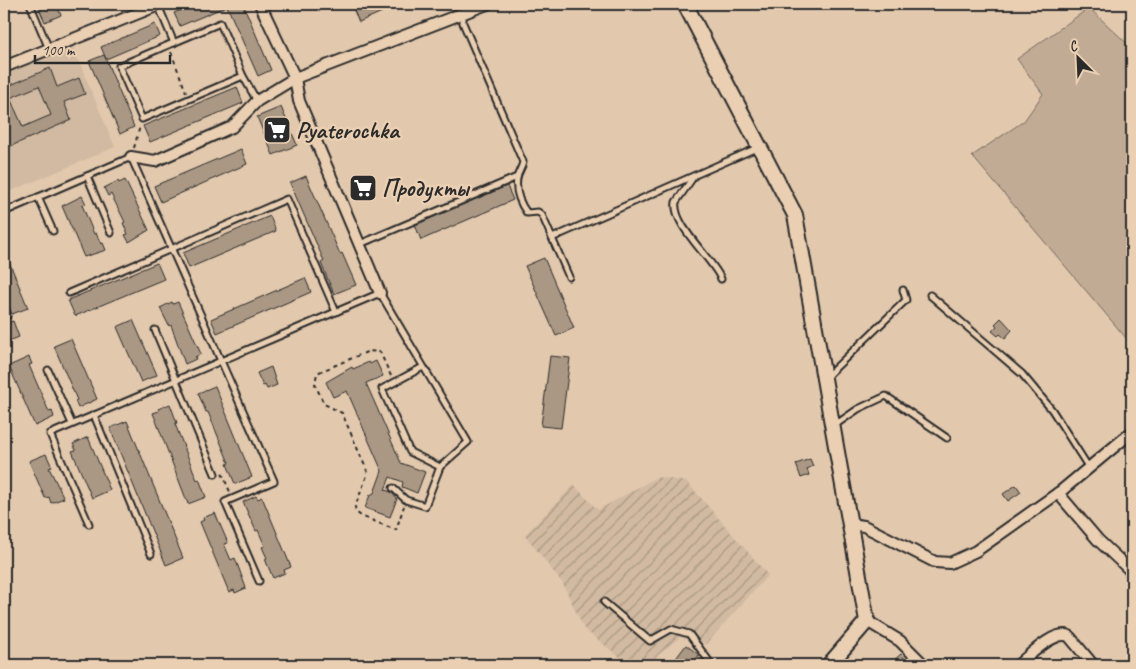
<svg xmlns="http://www.w3.org/2000/svg" width="1136" height="669" viewBox="0 0 1136 669" font-family="Caveat,sans-serif">
  <style>
    .built { fill: #d1baa1 }
    .industrial { fill: url(#industrial-furrows) }
    .green { fill: #c1ab95; stroke: #766b60 }
    .building { fill: #aa9884; stroke: #2b2b2b; fill-rule: evenodd }
    .lines { fill: none; stroke-linecap: round; stroke-linejoin: round }
    .lane-casing { stroke: #2b2b2b; stroke-width: 9 }
    .street-casing { stroke: #2b2b2b; stroke-width: 14 }
    .secondary-casing { stroke: #2b2b2b; stroke-width: 18 }
    .path { stroke: #2b2b2b; stroke-width: 2; stroke-dasharray: 4 4; stroke-linecap: butt }
    .lane { stroke: #eacfb2; stroke-width: 5 }
    .street { stroke: #eacfb2; stroke-width: 10 }
    .secondary { stroke: #eacfb2; stroke-width: 14 }
    .labels { text-anchor: middle; stroke-width: 5; stroke-linejoin: round; paint-order: stroke }
    .poi-label { font-size: 24px; font-weight: bold; fill: #2b2b2b; stroke: #eacfb2; text-anchor: start }
  </style>
  <defs>
    <pattern id="industrial-furrows" width="10" height="10" patternUnits="userSpaceOnUse" patternTransform="scale(1.25)"><rect width="10" height="10" fill="#d1baa1"/><path d="M-1 1l2-2M0 10L10 0M9 11l2-2" fill="none" stroke="#aa9783"/></pattern>
  </defs>
  <rect width="100%" height="100%" fill="#e2c8ad"/>
  <filter id="ink" filterUnits="userSpaceOnUse"><feTurbulence type="fractalNoise" baseFrequency=".02" numOctaves="2"/><feDisplacementMap in="SourceGraphic" scale="10" xChannelSelector="R" yChannelSelector="G"/><feConvolveMatrix kernelMatrix="1 2 1 2 8 2 1 2 1" color-interpolation-filters="sRGB"/></filter>
  <g filter="url(#ink)">
    <polygon class="built" points="71,43 115,147 4,194 4,72"/>
    <polygon class="industrial" points="657,477 687,482 768,575 706,644 680,637 646,665 630,665 584,629 563,584 525,535 574,485 598,510"/>
    <polygon class="green" points="1089,8 1132,48 1132,345 972,156 1024,121 1043,94 1017,59"/>
    <g class="building">
      <polygon points="37,4 56,4 61,15 45,22"/>
      <polygon points="196,4 243,4 271,70 258,76 227,6 180,26 174,13"/>
      <polygon points="351,4 379,4 382,12 359,22"/>
      <polygon points="155,24 160,36 106,59 101,47"/>
      <polygon points="104,55 134,127 120,134 89,61"/>
      <path d="M 50,68 L 57,87 L 79,78 L 85,94 L 64,102 L 71,120 L 4,149 L 4,82 L 6,87 ZM 39,86 L 51,115 L 23,127 L 10,98 Z"/>
      <polygon points="237,87 243,103 150,142 143,126"/>
      <polygon points="281,107 297,145 273,155 257,117"/>
      <polygon points="241,149 247,164 161,202 154,186"/>
      <polygon points="306,176 340,254 342,253 356,285 334,294 321,263 324,261 290,183"/>
      <polygon points="125,180 149,230 129,242 125,235 128,234 123,223 125,222 111,194 108,196 104,188 118,181 119,183"/>
      <polygon points="507,186 513,200 421,240 415,225"/>
      <polygon points="82,196 86,204 82,205 94,234 96,233 101,244 103,243 106,250 84,257 62,206"/>
      <polygon points="270,216 276,231 189,268 183,253"/>
      <polygon points="4,249 28,308 12,314 4,294"/>
      <polygon points="544,258 574,328 556,336 525,266"/>
      <polygon points="157,263 164,279 75,316 68,300"/>
      <polygon points="305,278 311,292 217,333 211,319"/>
      <polygon points="172,302 173,304 178,302 201,354 195,357 196,359 185,364 171,325 169,326 160,308"/>
      <polygon points="1001,318 1012,330 1005,338 1000,334 998,336 992,331 997,326 995,324"/>
      <polygon points="133,320 157,375 141,382 117,327"/>
      <polygon points="13,321 19,337 4,343 4,324"/>
      <polygon points="71,339 97,399 78,408 75,401 77,400 54,346"/>
      <polygon points="550,356 570,358 561,428 541,426"/>
      <polygon points="29,357 32,364 29,365 49,412 52,411 54,417 35,426 9,366"/>
      <polygon points="376,361 383,376 366,383 401,463 425,472 417,493 402,487 403,482 390,477 385,490 391,492 397,499 390,517 365,508 370,495 374,493 382,471 347,391 333,397 326,382 352,367 353,369 369,362 370,364"/>
      <polygon points="271,367 277,385 267,389 265,385 263,386 257,373"/>
      <polygon points="215,386 252,477 235,484 227,464 229,463 208,412 206,412 198,393"/>
      <polygon points="170,404 177,423 175,424 197,480 199,479 206,497 188,504 153,413 159,411 158,409"/>
      <polygon points="127,421 183,558 166,565 110,428"/>
      <polygon points="88,437 110,490 92,498 72,451 76,450 73,444"/>
      <polygon points="46,454 52,467 49,468 64,498 51,503 49,497 45,498 29,461"/>
      <polygon points="810,459 813,466 807,469 809,475 801,478 796,464"/>
      <polygon points="1016,485 1021,492 1008,501 1003,494"/>
      <polygon points="256,496 258,499 262,497 291,567 284,570 285,573 273,578 265,559 267,558 262,547 265,546 258,530 256,531 243,502"/>
      <polygon points="215,513 228,543 224,544 231,560 235,558 246,588 235,593 234,590 229,592 200,522 204,520 203,518"/>
      <polygon points="686,645 699,655 692,665 671,665"/>
      <polygon points="901,654 911,665 897,665 893,661"/>
    </g>
    <g class="lines">
      <defs>
        <g id="lane">
          <polyline points="30,4 49,49"/>
          <polyline points="158,5 174,43"/>
          <path d="M 463,14 L 463,23 L 523,162 C 522,168 518,172 517,178 C 515,191 519,202 527,213 L 538,212 L 542,215 L 569,277"/>
          <polyline points="243,76 142,119 119,66 220,23 243,76 257,101"/>
          <polyline points="87,176 111,233"/>
          <path d="M 694,176 L 676,202 C 672,225 712,258 721,279"/>
          <polyline points="38,197 53,231"/>
          <polyline points="4,212 131,157 274,481 225,502 259,581"/>
          <polyline points="552,238 759,147"/>
          <polyline points="360,244 517,177"/>
          <polyline points="69,293 287,199 336,312"/>
          <polyline points="930,295 1022,374 1052,410 1089,468"/>
          <polyline points="4,307 7,316 4,317"/>
          <polyline points="155,330 215,474"/>
          <polyline points="423,367 382,389 410,452 440,467"/>
          <polyline points="48,370 72,424"/>
          <polyline points="826,377 906,300 903,290"/>
          <polyline points="94,415 151,554"/>
          <polyline points="835,425 858,409 886,396 947,438"/>
          <polyline points="89,524 50,434 380,293 468,442 440,467 425,506 406,500 393,488"/>
          <polyline points="604,602 650,641 671,629 689,634 712,665"/>
        </g>
        <g id="street">
          <polyline points="260,4 295,78 299,101 380,293"/>
          <polyline points="4,67 161,4"/>
          <polyline points="131,157 155,161 232,127 257,101 295,78 487,4"/>
          <polyline points="1058,493 1098,540 1132,572"/>
          <polyline points="850,524 864,526 935,562 950,563 976,551 1061,491 1132,432"/>
          <polyline points="867,621 900,641 924,665"/>
          <path d="M 1018,665 C 1029,656 1054,630 1069,636 L 1093,665"/>
        </g>
        <polyline id="secondary" points="685,4 795,215 867,621 829,665"/>
      </defs>
      <use href="#lane" class="lane-casing"/>
      <use href="#street" class="street-casing"/>
      <use href="#secondary" class="secondary-casing"/>
      <g class="path">
        <polyline points="171,52 186,92"/>
        <polyline points="134,148 140,126"/>
        <polyline points="391,376 380,352 369,351 317,373 315,384 324,404 342,413 368,473 355,507 356,512 361,516 396,530 404,506"/>
        <polyline points="222,473 230,492"/>
      </g>
      <use href="#lane" class="lane"/>
      <use href="#street" class="street"/>
      <use href="#secondary" class="secondary"/>
    </g>
  </g>
  <defs>
    <symbol id="supermarket-square" viewBox="-11 -11 22 22"><rect x="-9" y="-9" width="18" height="18" rx="4" fill="#2b2b2b" stroke="#eacfb2"/><path d="M-6-5.5h2.5l.6 2H6L4.5 2H-2.5L-4.4-4H-6ZM-1.5 3.2a1.3 1.3 0 1 0 .1 0ZM3 3.2a1.3 1.3 0 1 0 .1 0Z" fill="#fff"/></symbol>
  </defs>
  <g fill-rule="evenodd">
    <use href="#supermarket-square" x="261" y="114" width="32" height="32"/>
    <use href="#supermarket-square" x="347" y="172" width="32" height="32"/>
  </g>
  <g class="labels">
    <g class="poi-label">
      <text x="296" y="138">Pyaterochka</text>
      <text x="382" y="196">Продукты</text>
    </g>
  </g>
  <rect width="1136" height="669" fill="none" stroke="#eacfb2" stroke-width="20"/>
  <rect x="10" y="10" width="1116" height="649" fill="none" stroke="#2b2b2b" stroke-width="2" filter="url(#ink)"/>
  <g transform="translate(1078 58) rotate(336)" stroke="#eacfb2" stroke-width="4" paint-order="stroke">
  <path d="M0-4L9 19L0 12L-9 19Z" fill="#2b2b2b"/>
  <text y="-8" font-size="14" font-weight="bold" text-anchor="middle" fill="#2b2b2b">С</text>
  </g>
  <path d="M35 55v8h135v-8" fill="none" stroke="#2b2b2b" stroke-width="2.5"/>
  <text x="42" y="55" font-size="15" fill="#2b2b2b" stroke="#eacfb2" stroke-width="4" paint-order="stroke">100 m</text>
</svg>
